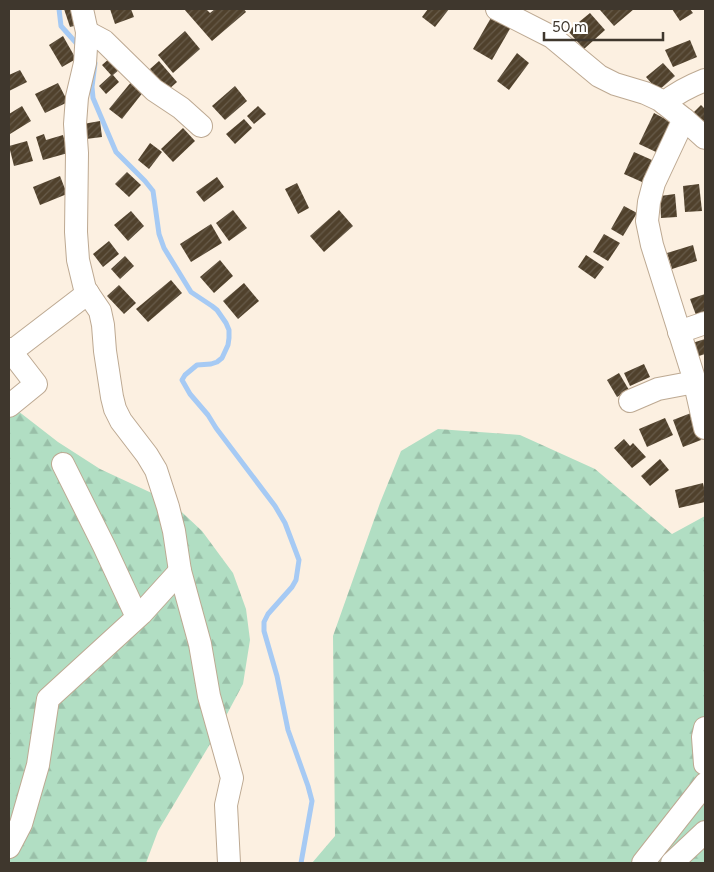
<svg xmlns="http://www.w3.org/2000/svg" width="714" height="872" viewBox="0 0 714 872" font-family="Figtree,sans-serif">
  <style>
    .forest { fill: url(#forest-firs) }
    .lines { fill: none; stroke-linecap: round; stroke-linejoin: round }
    .stream { stroke: #a6caf4; stroke-width: 5 }
    .building { fill: url(#building-hatch) }
    .minor-casing { stroke: #bda992; stroke-width: 24 }
    .minor { stroke: #fff; stroke-width: 22 }
  </style>
  <defs>
    <pattern id="forest-firs" width="22" height="20" patternUnits="userSpaceOnUse" patternTransform="scale(1.25)"><rect width="22" height="20" fill="#b1dec3"/><path d="M5 1l3.5 6h-7zM16 11l3.5 6h-7z" fill="#99bfa8"/></pattern>
    <pattern id="building-hatch" width="6" height="6" patternUnits="userSpaceOnUse" patternTransform="scale(1.25)"><rect width="6" height="6" fill="#50412c"/><path d="M-1 1l2-2M0 6l6-6M5 7l2-2" fill="none" stroke="#675b4a"/></pattern>
  </defs>
  <rect width="100%" height="100%" fill="#fcf0e1"/>
  <g class="forest">
    <polygon points="9,404 58,442 100,469 171,502 202,531 233,573 246,609 250,640 243,684 219,729 158,831 146,863 9,863"/>
    <polygon points="438,429 520,435 595,469 672,534 705,516 705,863 312,863 335,836 333,636 380,503 401,451"/>
  </g>
  <g class="lines">
    <g class="stream">
      <polyline points="59,9 61,26 78,45"/>
      <polyline points="95,63 92,87 93,98 116,152 145,181 153,191 159,234 164,248 191,292 212,306 217,310 226,323 229,330 229,338 228,345 222,358 217,362 211,364 197,365 185,375 182,380 190,394 208,415 216,428 275,506 285,523 296,552 299,560 296,580 292,587 268,614 264,622 264,631 277,676 288,730 308,786 312,801 301,863"/>
    </g>
  </g>
  <g class="building">
    <polygon points="64,9 74,9 78,25 70,27"/>
    <polygon points="110,9 131,9 134,17 115,24"/>
    <polygon points="184,9 206,9 210,13 215,9 244,9 246,12 212,41"/>
    <polygon points="428,9 449,9 435,27 422,17"/>
    <polygon points="602,9 634,9 614,26 600,10"/>
    <polygon points="672,9 690,9 693,13 680,21"/>
    <polygon points="590,13 605,30 584,49 568,31"/>
    <polygon points="492,16 511,27 492,60 473,49"/>
    <polygon points="185,31 200,49 173,73 158,55"/>
    <polygon points="63,36 76,59 62,67 49,45"/>
    <polygon points="690,40 697,57 673,67 665,50"/>
    <polygon points="517,53 529,63 509,90 497,81"/>
    <polygon points="110,58 120,69 113,75 119,82 106,94 99,86 111,75 102,65"/>
    <polygon points="159,61 177,82 168,90 150,69"/>
    <polygon points="663,63 675,76 658,91 646,77"/>
    <polygon points="20,70 27,82 9,91 9,75"/>
    <polygon points="132,81 144,91 122,119 109,109"/>
    <polygon points="58,83 68,102 45,113 35,94"/>
    <polygon points="235,86 247,101 225,120 212,106"/>
    <polygon points="701,105 705,109 705,125 693,113"/>
    <polygon points="22,106 31,121 10,134 9,131 9,114"/>
    <polygon points="258,106 266,114 254,124 247,116"/>
    <polygon points="654,113 671,122 656,152 639,144"/>
    <polygon points="244,119 252,128 235,144 226,134"/>
    <polygon points="100,121 102,137 86,139 83,124"/>
    <polygon points="183,128 195,141 173,162 161,149"/>
    <polygon points="44,134 46,140 63,135 68,153 43,160 36,137"/>
    <polygon points="27,141 33,161 14,166 9,146"/>
    <polygon points="150,143 162,152 149,169 138,160"/>
    <polygon points="634,152 652,160 642,182 624,174"/>
    <polygon points="127,172 141,185 129,197 115,184"/>
    <polygon points="60,176 67,194 40,205 33,187"/>
    <polygon points="217,177 224,187 204,202 196,192"/>
    <polygon points="297,183 309,208 298,214 285,189"/>
    <polygon points="699,184 702,211 685,212 683,186"/>
    <polygon points="675,194 677,217 661,218 660,196"/>
    <polygon points="624,206 637,213 623,236 611,229"/>
    <polygon points="233,210 247,228 229,241 216,223"/>
    <polygon points="339,210 353,226 324,252 310,236"/>
    <polygon points="131,211 144,226 128,241 114,225"/>
    <polygon points="211,224 222,243 191,262 180,244"/>
    <polygon points="604,234 620,243 608,261 593,252"/>
    <polygon points="109,241 119,254 103,267 93,254"/>
    <polygon points="693,245 697,261 672,269 667,253"/>
    <polygon points="586,255 604,267 595,279 578,267"/>
    <polygon points="125,256 134,266 120,279 111,269"/>
    <polygon points="220,260 233,276 214,293 200,277"/>
    <polygon points="171,280 182,293 148,322 136,309"/>
    <polygon points="244,283 259,301 238,319 223,301"/>
    <polygon points="119,285 136,303 124,314 107,296"/>
    <polygon points="705,294 705,311 696,315 690,299"/>
    <polygon points="705,339 705,354 693,358 689,344"/>
    <polygon points="644,364 650,377 630,386 624,373"/>
    <polygon points="619,373 629,390 617,397 607,380"/>
    <polygon points="691,413 701,440 683,447 673,420"/>
    <polygon points="665,418 673,435 647,447 639,429"/>
    <polygon points="624,439 630,446 633,443 646,457 632,468 614,448"/>
    <polygon points="660,459 669,470 650,486 641,476"/>
    <polygon points="703,483 705,493 705,502 679,508 675,490"/>
  </g>
  <g class="lines">
    <defs>
      <g id="minor">
        <polyline points="82,9 87,32 85,63 77,97 75,124 77,153 76,232 78,260 85,289 100,311 103,325 105,351 112,397 115,409 121,421 147,455 156,470 168,507 174,531 180,571 200,644 209,696 232,778 226,805 229,863"/>
        <polyline points="497,9 552,37 599,76 615,84 645,93 660,100 684,119 705,138"/>
        <polyline points="87,32 104,41 154,90 181,108 201,126"/>
        <path d="M 664,103 C 676,93 690,86 705,80"/>
        <polyline points="684,119 654,183 649,202 647,221 652,245 693,375 705,428"/>
        <polyline points="679,332 705,323"/>
        <polyline points="9,349 36,384 9,406"/>
        <polyline points="11,352 88,293"/>
        <polyline points="630,401 658,389 695,382"/>
        <polyline points="63,464 104,546 137,617"/>
        <polyline points="705,728 703,737 705,764"/>
        <polyline points="9,847 21,824 38,765 48,699 141,614 180,571"/>
        <polyline points="643,863 705,784"/>
        <polyline points="672,863 705,832"/>
      </g>
    </defs>
    <use href="#minor" class="minor-casing"/>
    <use href="#minor" class="minor"/>
  </g>
  <rect width="714" height="872" fill="none" stroke="#3f372d" stroke-width="20"/>
  <path d="M544 32v8h119v-8" fill="none" stroke="#3f372d" stroke-width="2.5"/>
  <text x="552" y="32" font-size="15" fill="#3f372d" stroke="#ffffff" stroke-width="4" paint-order="stroke">50 m</text>
</svg>
